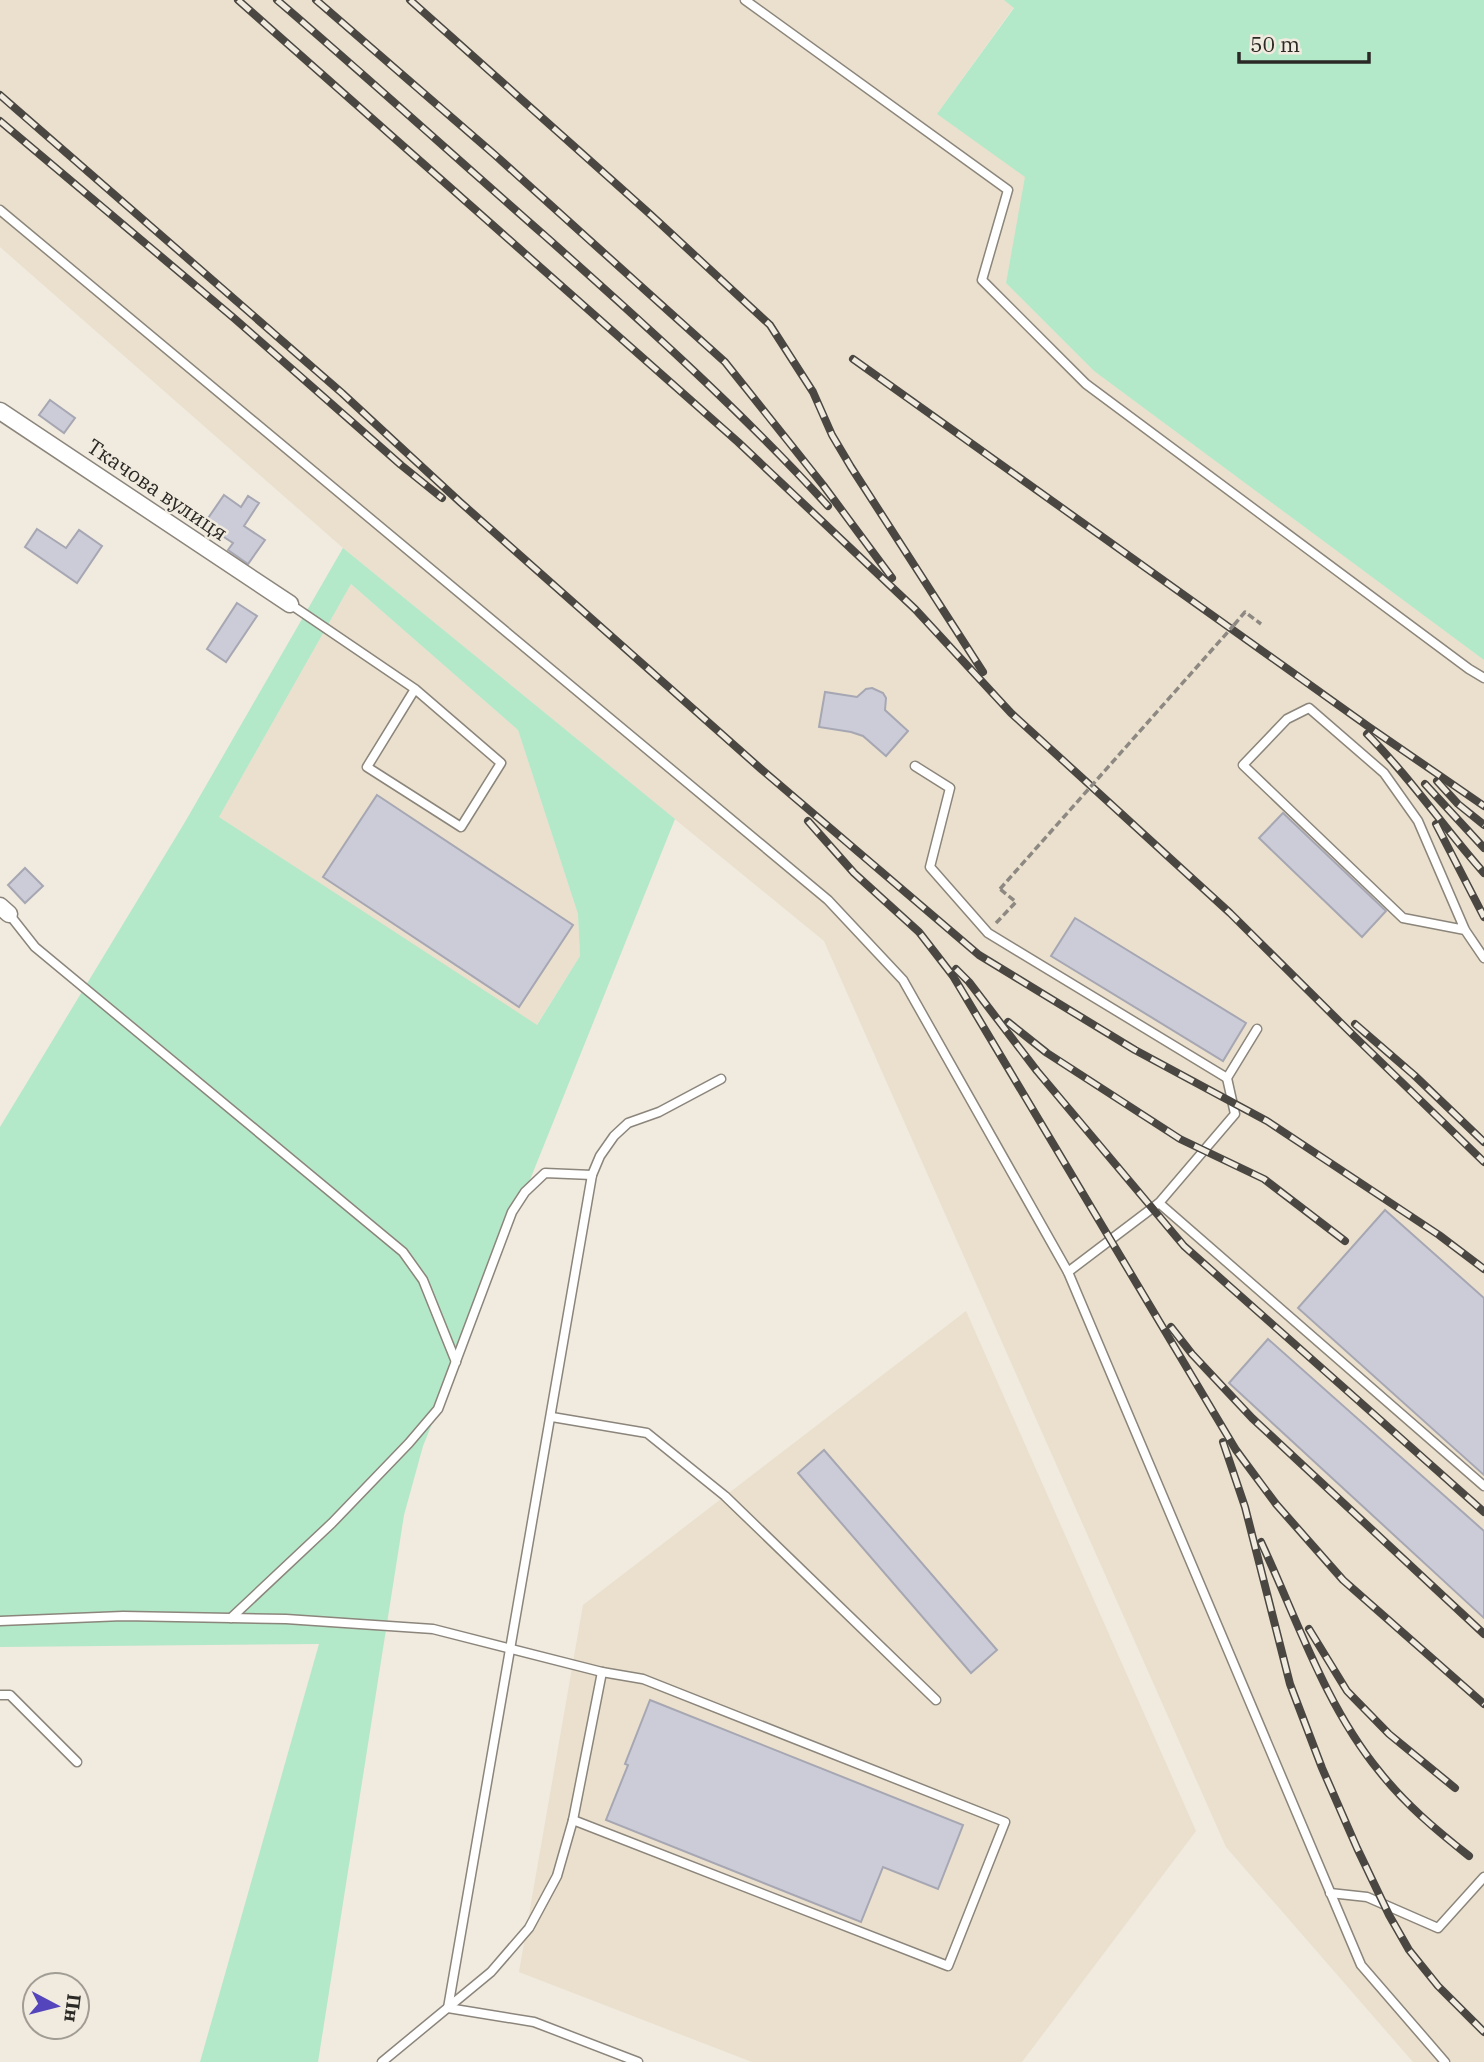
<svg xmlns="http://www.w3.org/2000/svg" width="1484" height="2062" viewBox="0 0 1484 2062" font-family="'IBM Plex Serif',serif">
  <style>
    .built { fill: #eae0cd }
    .green { fill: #b3e8c8; fill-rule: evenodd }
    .building { fill: #cbccd8; stroke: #a6a7b3; stroke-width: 2 }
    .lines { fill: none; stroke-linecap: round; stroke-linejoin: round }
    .lane-casing { stroke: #8b857b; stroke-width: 11 }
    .street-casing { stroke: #8b857b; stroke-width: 19 }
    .path { stroke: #8d8982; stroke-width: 3.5; stroke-dasharray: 7 3.5; stroke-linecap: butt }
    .lane { stroke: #fff; stroke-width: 8 }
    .street { stroke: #fff; stroke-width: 16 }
    .rail-casing { stroke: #4a4742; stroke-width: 8 }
    .rail { stroke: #f0eadf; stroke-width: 5; stroke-dasharray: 16; stroke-linecap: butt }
    .path-bridge { stroke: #8d8982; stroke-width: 3.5; stroke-dasharray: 7 3.5; stroke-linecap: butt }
    .labels { text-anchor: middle; stroke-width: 5; stroke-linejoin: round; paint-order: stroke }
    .street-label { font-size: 21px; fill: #2b2925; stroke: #f0eadf }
  </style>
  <rect width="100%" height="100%" fill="#f0eadf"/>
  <g class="built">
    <polygon points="0,0 1004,0 1014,7 937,114 1026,177 1006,283 1094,371 1484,660 1484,2062 1413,2062 1226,1847 824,941 343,548 0,247"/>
    <polygon points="351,584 518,730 578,914 580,956 536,1026 219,817"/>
    <polygon points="966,1311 1196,1831 1022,2062 752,2062 519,1972 583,1605"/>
  </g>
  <g class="green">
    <polygon points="1004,0 1484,0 1484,660 1094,371 1006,283 1025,177 937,114 1014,8"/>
    <path d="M 343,548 L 675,819 L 423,1446 L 404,1515 L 318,2062 L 200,2062 L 319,1644 L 0,1647 L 0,1127 L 185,822 ZM 351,584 L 518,730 L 578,914 L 580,956 L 537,1025 L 219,817 Z"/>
  </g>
  <g class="building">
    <polygon points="50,400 75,418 64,433 39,415"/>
    <polygon points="224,495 241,507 248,496 259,503 244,526 265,540 248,564 228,550 233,543 204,524"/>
    <polygon points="37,529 66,548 79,530 102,546 77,583 25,547"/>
    <polygon points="237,603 257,616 226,662 207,649"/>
    <polygon points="872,688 883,693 886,698 885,710 908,731 886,756 863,736 851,732 819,727 825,692 857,697 866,689"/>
    <polygon points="377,795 573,925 519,1007 323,877"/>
    <polygon points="1283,813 1386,911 1362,937 1259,838"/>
    <polygon points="25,868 43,886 25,903 8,885"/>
    <polygon points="1075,918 1246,1023 1223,1061 1051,956"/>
    <polygon points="1385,1210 1484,1298 1484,1475 1298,1308"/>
    <polygon points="1268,1339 1484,1531 1484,1618 1229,1383"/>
    <polygon points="824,1450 997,1650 971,1673 798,1473"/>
    <polygon points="650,1700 963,1825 938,1889 883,1867 861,1922 606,1820 628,1765 625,1764"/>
  </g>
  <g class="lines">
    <defs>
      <g id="lane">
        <polyline points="745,0 1008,190 982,280 1086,384 1469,669 1484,678"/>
        <polyline points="0,210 828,900 903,980 1068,1272 1361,1965 1445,2062"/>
        <polyline points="290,604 415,689 501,763 461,827 367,767 415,689"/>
        <polyline points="915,766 950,788 930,867 988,933 1227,1078"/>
        <polyline points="9,914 35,947 403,1252 423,1280 456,1362"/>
        <polyline points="1465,930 1403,918 1243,765 1287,719 1309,708 1384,773 1418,821 1465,930 1484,958"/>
        <polyline points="1159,1203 1484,1486"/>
        <polyline points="1068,1272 1159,1203 1235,1114 1227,1078 1257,1029"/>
        <polyline points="552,1417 647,1433 725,1496 936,1700"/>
        <polyline points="231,1618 332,1523 409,1443 438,1409 512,1212 525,1192 545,1173 592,1175"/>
        <polyline points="0,1621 123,1616 231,1618 286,1619 433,1629 602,1672 643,1679 1005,1822 948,1966 573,1820"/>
        <polyline points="0,1695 10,1695 77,1762"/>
        <polyline points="1330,1893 1367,1897 1438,1928 1484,1877"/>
        <polyline points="382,2062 491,1972 529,1928 557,1876 573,1820 602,1672"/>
        <polyline points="638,2062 534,2022 448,2008 592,1175 600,1156 614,1136 628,1123 659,1112 721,1079"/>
      </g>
      <g id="street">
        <polyline points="0,411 290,604"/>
        <polyline points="0,906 9,914"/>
      </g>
    </defs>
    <use href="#lane" class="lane-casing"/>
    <use href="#street" class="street-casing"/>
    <g class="path">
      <polyline points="1234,625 1245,612 1261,624"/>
      <polyline points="996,923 1016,902 1000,889"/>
    </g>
    <use href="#lane" class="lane"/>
    <use href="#street" class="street"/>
    <defs>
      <g id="rail">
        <polyline points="238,0 738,442 915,609 1011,713 1230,913 1354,1036 1484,1162"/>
        <path d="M 277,0 C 367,77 455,157 544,235 C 642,322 739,409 828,506"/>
        <polyline points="316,0 495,155 725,362 823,485 892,578"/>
        <polyline points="410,0 651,215 770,325 813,392 832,435 851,467 983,672"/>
        <polyline points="0,95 342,393 460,502 761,769 979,955 1135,1050 1267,1121 1439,1235 1484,1269"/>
        <polyline points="0,121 235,319 401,465 442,498"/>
        <polyline points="853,359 1369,727 1484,806"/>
        <path d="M 1367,734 C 1410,777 1444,828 1484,873"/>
        <polyline points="1437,781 1458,804 1484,825"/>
        <polyline points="1425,784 1484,848"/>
        <polyline points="808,821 854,873 919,932 953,976 1236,1450 1276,1504 1343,1580 1484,1704"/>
        <polyline points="1436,824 1484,917"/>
        <polyline points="956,969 969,982 1037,1071 1184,1246 1484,1512"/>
        <polyline points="1008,1022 1047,1053 1180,1139 1264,1179 1345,1241"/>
        <polyline points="1355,1024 1414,1075 1484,1142"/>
        <polyline points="1171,1327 1192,1354 1252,1418 1484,1634"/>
        <polyline points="1223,1442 1245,1507 1290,1684 1322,1768 1357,1848 1389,1915 1409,1950 1438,1986 1484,2032"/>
        <path d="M 1261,1542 C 1297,1619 1325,1705 1379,1771 C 1405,1804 1436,1830 1469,1856"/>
        <polyline points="1309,1629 1347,1691 1389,1734 1455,1788"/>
      </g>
    </defs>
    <use href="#rail" class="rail-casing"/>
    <use href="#rail" class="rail"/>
    <polyline class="path-bridge" points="1000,889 1234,625"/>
  </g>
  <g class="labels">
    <g class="street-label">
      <text transform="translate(157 490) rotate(34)" y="7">Ткачова вулиця</text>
    </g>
  </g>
  <g transform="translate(56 2006) rotate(97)"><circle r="33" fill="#f0eadf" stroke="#a19d95" stroke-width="2"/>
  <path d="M0-5L12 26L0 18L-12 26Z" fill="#5545bd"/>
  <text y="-10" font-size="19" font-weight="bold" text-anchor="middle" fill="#2b2925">Пн</text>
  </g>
  <path d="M1239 52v10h130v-10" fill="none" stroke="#2b2925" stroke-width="3.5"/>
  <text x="1250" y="52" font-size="21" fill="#2b2925" stroke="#f0eadf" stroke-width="5" paint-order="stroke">50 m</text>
</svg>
